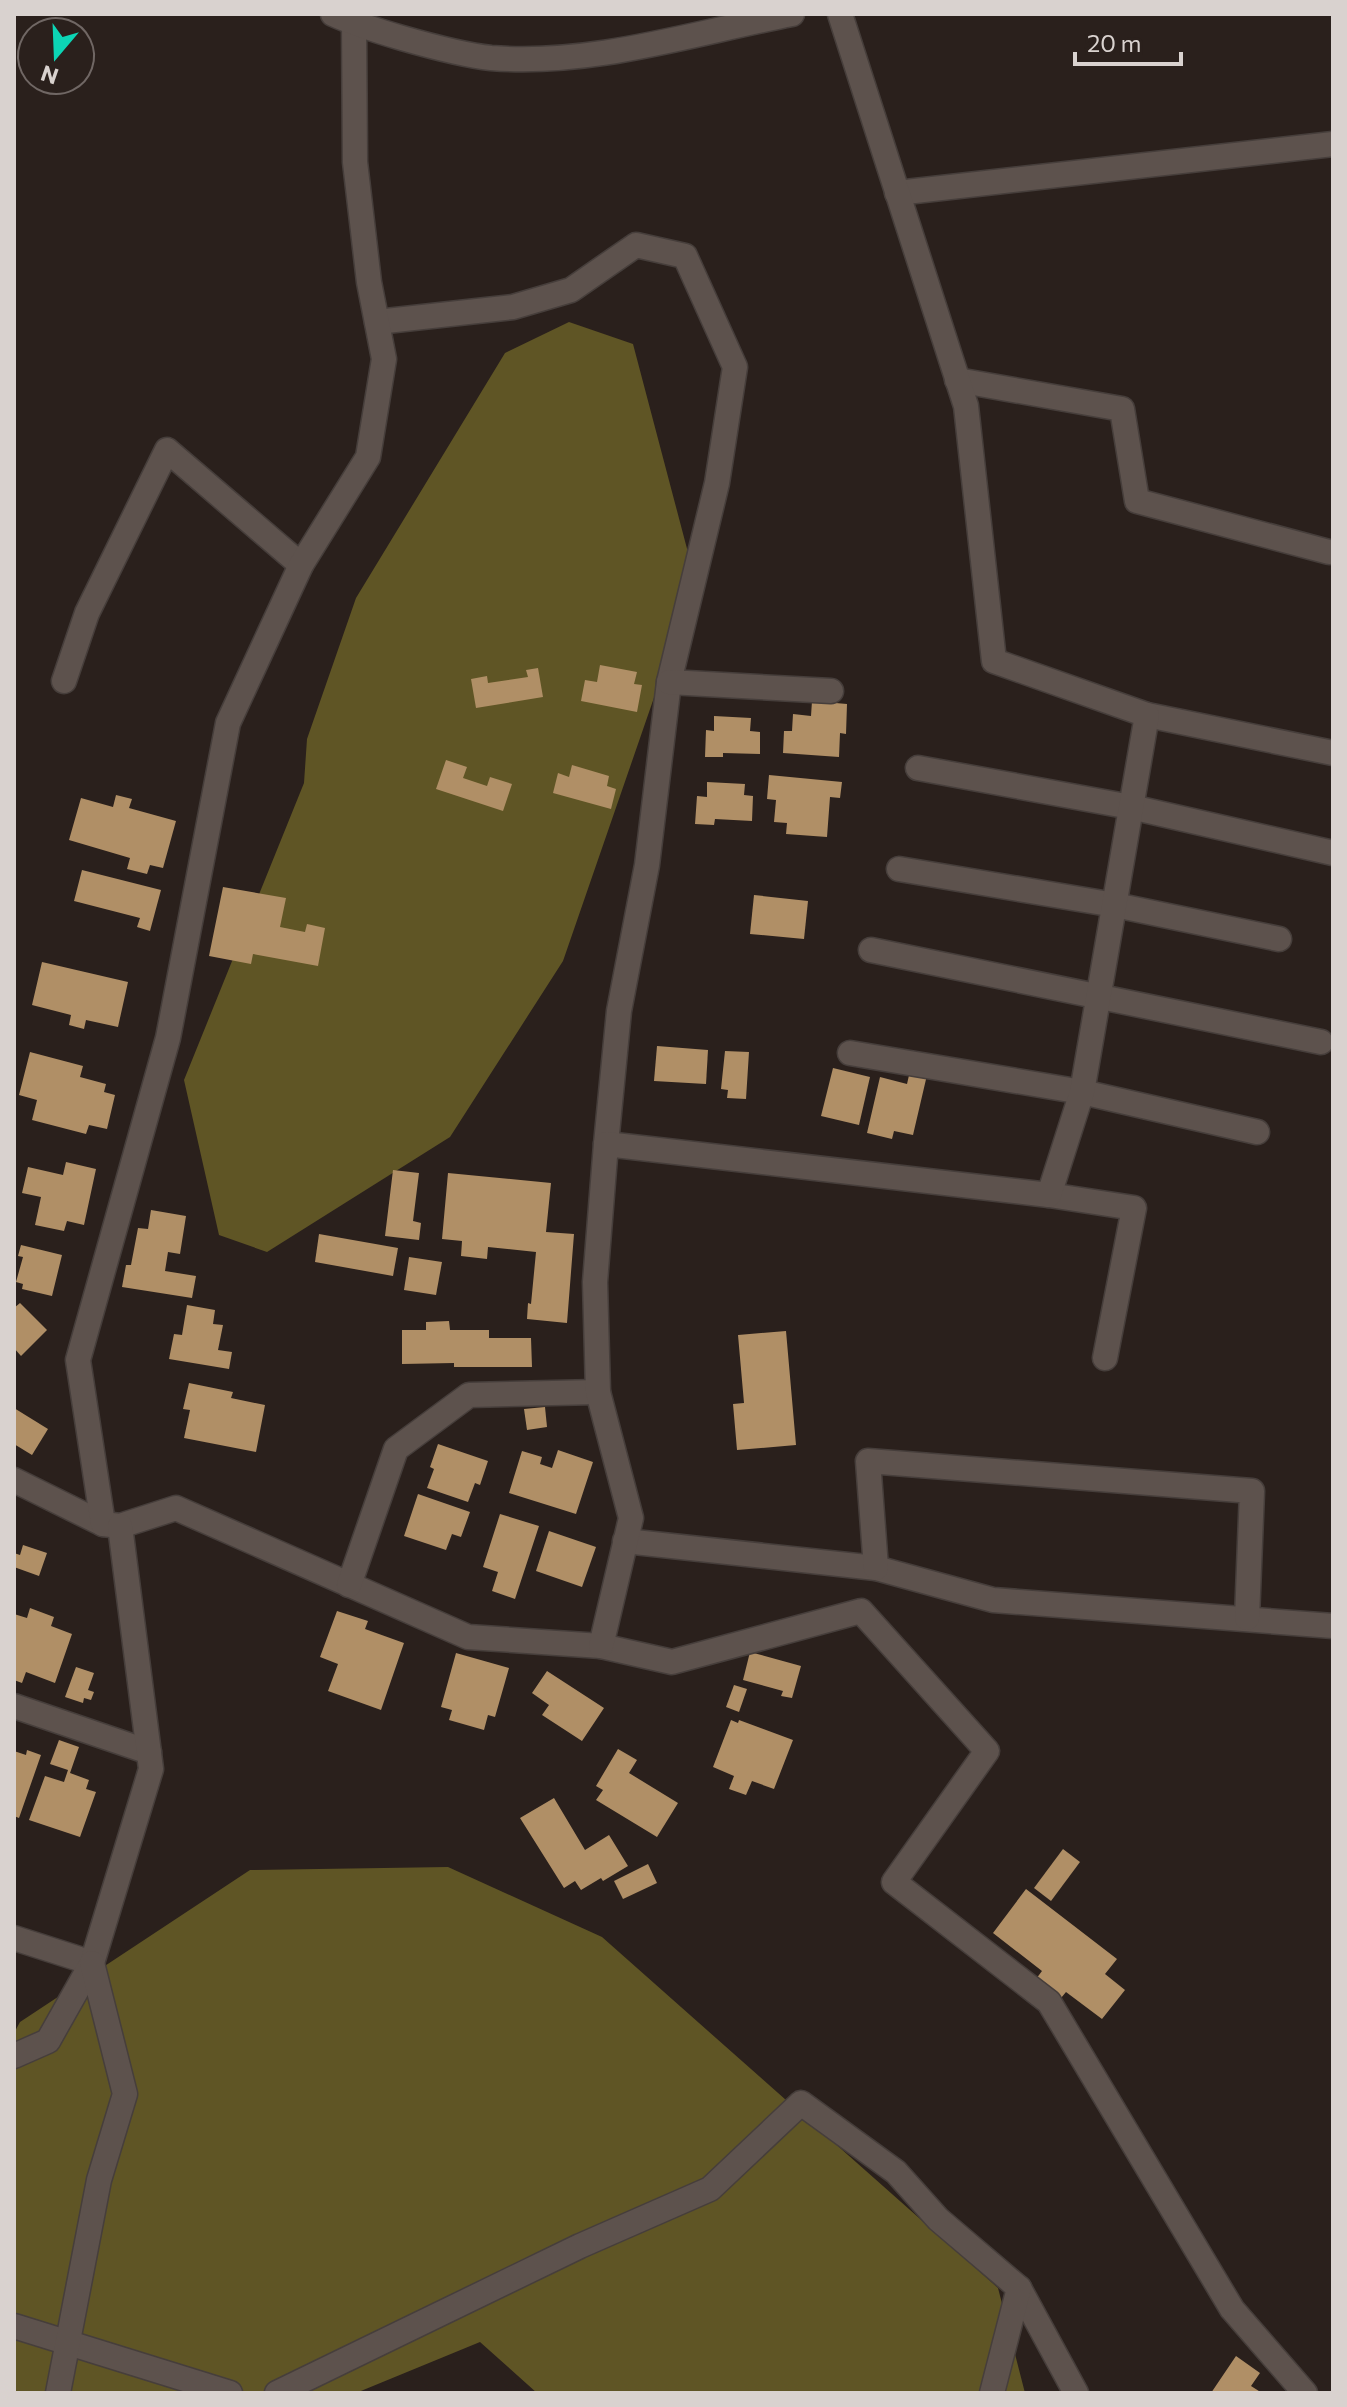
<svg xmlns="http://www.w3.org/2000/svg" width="1347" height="2407" viewBox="0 0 1347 2407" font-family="Commissioner,sans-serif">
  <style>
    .forest { fill: #5f5525 }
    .building { fill: #b08f66 }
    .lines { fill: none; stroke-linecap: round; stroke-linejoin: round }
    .minor-casing { stroke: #463e3b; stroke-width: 27 }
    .secondary-casing { stroke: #463e3b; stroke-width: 27 }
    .minor { stroke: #5d524d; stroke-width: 24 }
    .secondary { stroke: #5d524d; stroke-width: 24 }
  </style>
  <rect width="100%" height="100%" fill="#2a201c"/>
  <g class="forest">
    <polygon points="569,322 633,344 695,579 563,961 450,1137 267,1252 219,1235 184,1080 304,783 307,739 356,598 505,353"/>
    <polygon points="448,1867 602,1937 998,2288 1025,2393 537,2393 480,2342 356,2393 14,2393 14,2033 20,2022 250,1870"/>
  </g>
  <g class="building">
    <polygon points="600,665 637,672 634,684 642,685 637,712 581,701 585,680 597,682"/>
    <polygon points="538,668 543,697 476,708 471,679 487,676 488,683 528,677 526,670"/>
    <polygon points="812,701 847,704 846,734 840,733 839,757 783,753 784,731 792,731 793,714 811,716"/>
    <polygon points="714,716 751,718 750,731 760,732 760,754 723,753 723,757 705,757 706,730 714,731"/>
    <polygon points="446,760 467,767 463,778 487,786 490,777 512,784 503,811 436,789"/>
    <polygon points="572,765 609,776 607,786 616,789 611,809 553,793 558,773 569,777"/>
    <polygon points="769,775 842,782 840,798 830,797 827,837 786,834 787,823 774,822 776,800 767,799"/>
    <polygon points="707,782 745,784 744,795 753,796 752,821 715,819 714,825 695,824 697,796 707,797"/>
    <polygon points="116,795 132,799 129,808 176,821 163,868 150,865 147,874 127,869 130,858 69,840 81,798 113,807"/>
    <polygon points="82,870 161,890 150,931 137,927 140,918 74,901"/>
    <polygon points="223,887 286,898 280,927 305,932 307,924 325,928 318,966 253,954 251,964 209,956"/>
    <polygon points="754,895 808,901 804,939 750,934"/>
    <polygon points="42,962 128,982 118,1027 86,1020 84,1029 69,1025 71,1015 32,1005"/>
    <polygon points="657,1046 708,1050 706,1084 654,1081"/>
    <polygon points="725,1051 749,1052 746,1099 727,1098 728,1090 721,1089"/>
    <polygon points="30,1052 83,1066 80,1077 106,1084 104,1092 115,1095 107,1129 89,1125 86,1134 32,1120 37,1100 19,1095"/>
    <polygon points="833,1068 870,1077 859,1125 821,1116"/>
    <polygon points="910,1071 927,1075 913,1135 894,1131 892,1139 867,1133 880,1077 907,1084"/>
    <polygon points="66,1162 96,1169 84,1225 67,1221 64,1231 35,1225 41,1197 22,1193 28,1167 63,1175"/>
    <polygon points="393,1170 419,1173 413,1221 421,1223 419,1240 385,1236"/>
    <polygon points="448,1173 551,1183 546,1232 574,1234 567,1323 527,1319 528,1303 531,1304 536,1252 488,1247 487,1259 461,1256 462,1241 442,1239"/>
    <polygon points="151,1210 186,1216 180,1254 168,1252 165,1271 196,1276 192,1298 122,1287 126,1265 131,1265 138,1228 148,1229"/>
    <polygon points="319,1234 398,1248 393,1276 315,1262"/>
    <polygon points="21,1245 62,1255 52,1296 22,1289 23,1284 16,1282 23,1257 18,1256"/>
    <polygon points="409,1257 442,1262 436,1295 404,1290"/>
    <polygon points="20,1303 47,1330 21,1356 14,1348 14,1308"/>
    <polygon points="187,1305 215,1310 213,1324 223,1325 218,1350 232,1352 229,1369 169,1359 174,1334 182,1335"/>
    <polygon points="449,1321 450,1330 489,1330 489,1338 531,1338 532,1367 454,1367 454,1363 402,1364 402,1330 426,1330 426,1322"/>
    <polygon points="786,1331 796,1445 737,1450 733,1404 744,1403 738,1335"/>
    <polygon points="189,1383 233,1392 231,1398 265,1405 256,1452 184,1438 190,1410 183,1409"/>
    <polygon points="545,1407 547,1427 527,1430 524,1409"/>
    <polygon points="14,1408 48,1429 32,1455 14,1444"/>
    <polygon points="438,1444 488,1461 480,1485 475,1483 468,1502 427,1488 434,1469 430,1467"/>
    <polygon points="558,1450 593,1462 576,1514 509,1493 522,1451 542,1457 540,1464 552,1468"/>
    <polygon points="418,1494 470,1512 461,1537 452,1534 446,1550 404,1536"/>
    <polygon points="500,1514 539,1526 515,1599 492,1591 498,1572 483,1567"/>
    <polygon points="549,1531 596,1547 582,1587 536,1571"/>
    <polygon points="23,1545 47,1553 39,1576 14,1567 14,1553 20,1555"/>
    <polygon points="30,1608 54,1617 51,1626 72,1634 55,1683 26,1672 22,1683 14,1680 14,1614 27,1618"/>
    <polygon points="337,1611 368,1621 365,1629 404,1643 381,1710 328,1691 338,1664 320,1657"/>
    <polygon points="750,1652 801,1666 792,1698 781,1696 783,1691 743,1680"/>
    <polygon points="456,1653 509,1668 495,1717 488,1715 484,1730 449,1720 452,1710 441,1707"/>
    <polygon points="76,1667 94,1673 88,1690 94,1692 91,1700 84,1698 83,1703 65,1697"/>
    <polygon points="547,1671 604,1708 582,1741 542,1715 549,1705 532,1693"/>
    <polygon points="734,1685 747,1689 739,1712 726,1707"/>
    <polygon points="731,1720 738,1723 739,1720 793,1740 774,1789 752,1781 746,1795 729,1789 734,1776 713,1767"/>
    <polygon points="59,1740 79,1747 70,1773 89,1780 86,1789 96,1792 80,1837 29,1820 45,1776 64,1782 68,1770 50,1764"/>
    <polygon points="618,1749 637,1760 629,1773 678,1803 657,1837 596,1800 603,1790 596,1786"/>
    <polygon points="27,1750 41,1755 19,1818 14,1816 14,1751 26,1755"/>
    <polygon points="554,1798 585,1850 609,1835 628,1866 603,1881 601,1878 581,1890 575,1881 564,1888 520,1818"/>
    <polygon points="1063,1849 1080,1862 1051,1901 1034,1888"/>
    <polygon points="648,1864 657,1883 623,1899 614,1881"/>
    <polygon points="1026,1889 1117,1959 1105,1974 1125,1990 1102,2019 1066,1992 1061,1998 1036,1979 1042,1971 993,1933"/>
    <polygon points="1236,2356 1260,2373 1251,2386 1262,2393 1211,2393"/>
  </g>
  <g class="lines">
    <defs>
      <g id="minor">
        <polyline points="897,193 1333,144"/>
        <polyline points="377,322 513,307 571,290 636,245 685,256 735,367 717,483 669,682 647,865 619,1011 606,1144"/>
        <polyline points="957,380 1122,409 1137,501 1329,552"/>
        <polyline points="64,681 87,613 167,450 301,565"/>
        <polyline points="669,682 831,691"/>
        <polyline points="1147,715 1333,753"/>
        <polyline points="918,768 1131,807 1333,853"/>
        <polyline points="899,869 1115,905 1279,939"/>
        <polyline points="871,950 1321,1042"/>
        <polyline points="850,1053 1082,1092 1257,1132"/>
        <polyline points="1049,1195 1134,1208 1105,1358"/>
        <polyline points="14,1480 103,1524 120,1526 176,1508 468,1637 601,1646 672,1662 861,1611 987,1751 894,1882 1049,2002 1232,2309 1305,2393"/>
        <polyline points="103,1524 78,1360 168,1038 228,723 301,565 368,457 384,359 369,282 355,162 354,24"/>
        <polyline points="625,1541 876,1568 993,1600 1333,1626"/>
        <polyline points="876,1568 868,1461 1252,1491 1247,1618"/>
        <polyline points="349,1585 396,1449 469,1395 598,1392"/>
        <polyline points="601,1646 631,1518 598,1392 595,1282 606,1144 1049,1195 1082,1092 1147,715 994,661 966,406 840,14"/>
        <polyline points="14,1706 149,1752"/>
        <polyline points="14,1938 92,1963"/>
        <polyline points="14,2056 48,2041 92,1963 151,1769 120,1526"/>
        <polyline points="1019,2288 1076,2393"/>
        <polyline points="14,2326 230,2393"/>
        <polyline points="58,2393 99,2180 125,2094 92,1963"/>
        <polyline points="277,2393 580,2246 710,2189 801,2103 896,2172 938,2219 1019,2288 992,2393"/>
      </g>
      <path id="secondary" d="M 333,14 C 355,24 378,31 402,38 C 430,46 462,55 491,58 C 594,66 693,33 792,14"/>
    </defs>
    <use href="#minor" class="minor-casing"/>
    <use href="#secondary" class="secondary-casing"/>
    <use href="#minor" class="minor"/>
    <use href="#secondary" class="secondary"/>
  </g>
  <rect width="1347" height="2407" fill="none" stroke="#d9d2cf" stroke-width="32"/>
  <g transform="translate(56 56) rotate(199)"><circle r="38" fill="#2a201c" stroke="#706764" stroke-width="2"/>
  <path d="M0-6L14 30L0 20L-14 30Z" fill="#0cd5b5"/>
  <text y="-12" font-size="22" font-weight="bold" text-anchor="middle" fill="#d9d2cf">N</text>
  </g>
  <path d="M1075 52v12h106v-12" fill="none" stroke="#d9d2cf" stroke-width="4"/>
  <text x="1087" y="52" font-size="24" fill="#d9d2cf" stroke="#2a201c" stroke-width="6" paint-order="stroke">20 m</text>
</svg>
